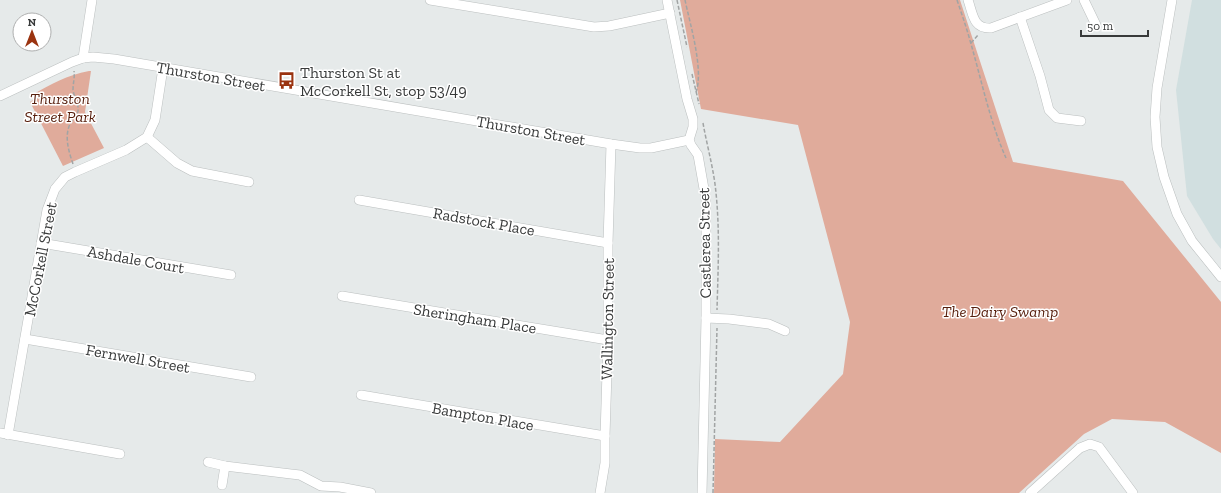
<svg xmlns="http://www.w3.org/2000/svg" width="1221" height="493" viewBox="0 0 1221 493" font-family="'Zilla Slab',serif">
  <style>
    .built { fill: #d1dfe0 }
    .green { fill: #e0ab9b }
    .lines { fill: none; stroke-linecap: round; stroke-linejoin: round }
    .minor-casing { stroke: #bbbfbf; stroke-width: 10 }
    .path { stroke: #a1a4a4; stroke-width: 1.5; stroke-dasharray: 4 2; stroke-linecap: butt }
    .minor { stroke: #fff; stroke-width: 9 }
    .labels { text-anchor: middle; stroke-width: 3; stroke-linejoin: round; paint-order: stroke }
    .poi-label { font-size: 16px; fill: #383a3a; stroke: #fff; text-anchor: start }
    .street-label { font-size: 16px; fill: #383a3a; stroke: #fff }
    .park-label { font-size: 16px; font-style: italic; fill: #561d0b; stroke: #fff }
  </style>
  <rect width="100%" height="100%" fill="#e6eaea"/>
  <polygon class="built" points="1192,0 1221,0 1221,249 1213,239 1187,196 1176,90"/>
  <g class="green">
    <polygon points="680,0 960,0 1013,162 1123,181 1221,302 1221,453 1165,422 1112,419 1084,434 1019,493 714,493 715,439 780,442 843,374 850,322 798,125 701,109"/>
    <path d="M 89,71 L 91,71 L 85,112 L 104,148 L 63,166 L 30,102 L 34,99 L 32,95 C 51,84 67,75 89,71 Z"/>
  </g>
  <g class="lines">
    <defs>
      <g id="minor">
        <polyline points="430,0 594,27 609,26 670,13"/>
        <polyline points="667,0 687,99 693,119 693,127 689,140 691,145 698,155 706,200 706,318 702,493"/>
        <path d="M 968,0 C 973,14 973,29 991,28 L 1067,0"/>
        <polyline points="1084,0 1096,25"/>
        <polyline points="1172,0 1157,88 1155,117 1157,147 1164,177 1177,214 1192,241 1221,277"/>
        <polyline points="1020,17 1040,76 1049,110 1057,118 1081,121"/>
        <polyline points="83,58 92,0"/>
        <polyline points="0,96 72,62 83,58 93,57 114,59 611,144 640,148 651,148 689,140"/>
        <polyline points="147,137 177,163 192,171 249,182"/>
        <polyline points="359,200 608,243"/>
        <polyline points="41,243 231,275"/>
        <polyline points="342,296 608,340"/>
        <polyline points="706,318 729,319 769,324 785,331"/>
        <polyline points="25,339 251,377"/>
        <polyline points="361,395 605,436"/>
        <polyline points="0,433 120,454"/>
        <polyline points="8,435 47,210 55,189 65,177 75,172 126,150 147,137 155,120 163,68"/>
        <polyline points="208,462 225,466 291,474 300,475 321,486 340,487 371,493"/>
        <polyline points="222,485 225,466"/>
        <polyline points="600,493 605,463 605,436 608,340 608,243 611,144"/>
        <polyline points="1030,493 1080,448 1090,444 1099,447 1133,493"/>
      </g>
    </defs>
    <use href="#minor" class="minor-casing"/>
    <g class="path">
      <polyline points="677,0 687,47"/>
      <path d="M 685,0 C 690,24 704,70 696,92"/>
      <path d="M 957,0 C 962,15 967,29 971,44 C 982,82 990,122 1006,158"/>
      <polyline points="971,43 978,35"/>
      <polyline points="692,74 699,104"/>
      <path d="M 703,123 C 707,146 714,170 716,193 C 720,232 718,271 717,310"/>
      <path d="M 73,164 C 69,152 64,137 70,124 C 72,120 77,117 78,111 C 79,104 74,97 73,90 C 73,83 75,77 74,71"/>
      <polyline points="713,493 717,328"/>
    </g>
    <use href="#minor" class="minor"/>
  </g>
  <defs>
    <symbol id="bus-bare" viewBox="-9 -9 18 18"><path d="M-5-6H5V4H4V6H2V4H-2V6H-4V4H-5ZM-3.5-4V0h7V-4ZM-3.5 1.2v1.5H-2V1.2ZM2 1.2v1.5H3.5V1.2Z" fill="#9a3310" stroke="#fff" stroke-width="2.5" paint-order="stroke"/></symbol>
  </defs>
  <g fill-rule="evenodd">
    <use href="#bus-bare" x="274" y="68" width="25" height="25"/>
  </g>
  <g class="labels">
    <g class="poi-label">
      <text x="300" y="78">Thurston St at<tspan x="300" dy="18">McCorkell St, stop 53/49</tspan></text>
    </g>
    <g class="street-label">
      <text transform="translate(211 76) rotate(10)" y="6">Thurston Street</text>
      <text transform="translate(531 130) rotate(10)" y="6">Thurston Street</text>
      <text transform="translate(484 221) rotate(10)" y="6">Radstock Place</text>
      <text transform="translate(704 243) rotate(-91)" y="6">Castlerea Street</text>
      <text transform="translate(40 259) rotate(-79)" y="6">McCorkell Street</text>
      <text transform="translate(136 259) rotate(10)" y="6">Ashdale Court</text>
      <text transform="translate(475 318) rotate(9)" y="6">Sheringham Place</text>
      <text transform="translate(607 319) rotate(-89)" y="6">Wallington Street</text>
      <text transform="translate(138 358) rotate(10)" y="6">Fernwell Street</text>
      <text transform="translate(483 416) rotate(10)" y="6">Bampton Place</text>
    </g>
    <g class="park-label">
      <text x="60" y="104">Thurston<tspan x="60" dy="18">Street Park</tspan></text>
      <text x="1000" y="317">The Dairy Swamp</text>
    </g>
  </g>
  <g transform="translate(32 32)"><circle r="19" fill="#ffffff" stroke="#afb0b0"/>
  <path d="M0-3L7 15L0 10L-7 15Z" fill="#9a3310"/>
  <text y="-6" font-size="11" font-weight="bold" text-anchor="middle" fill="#383a3a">N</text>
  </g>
  <path d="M1081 30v6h67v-6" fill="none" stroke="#383a3a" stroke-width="2"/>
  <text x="1087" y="30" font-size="12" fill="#383a3a" stroke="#ffffff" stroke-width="3" paint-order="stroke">50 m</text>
</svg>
